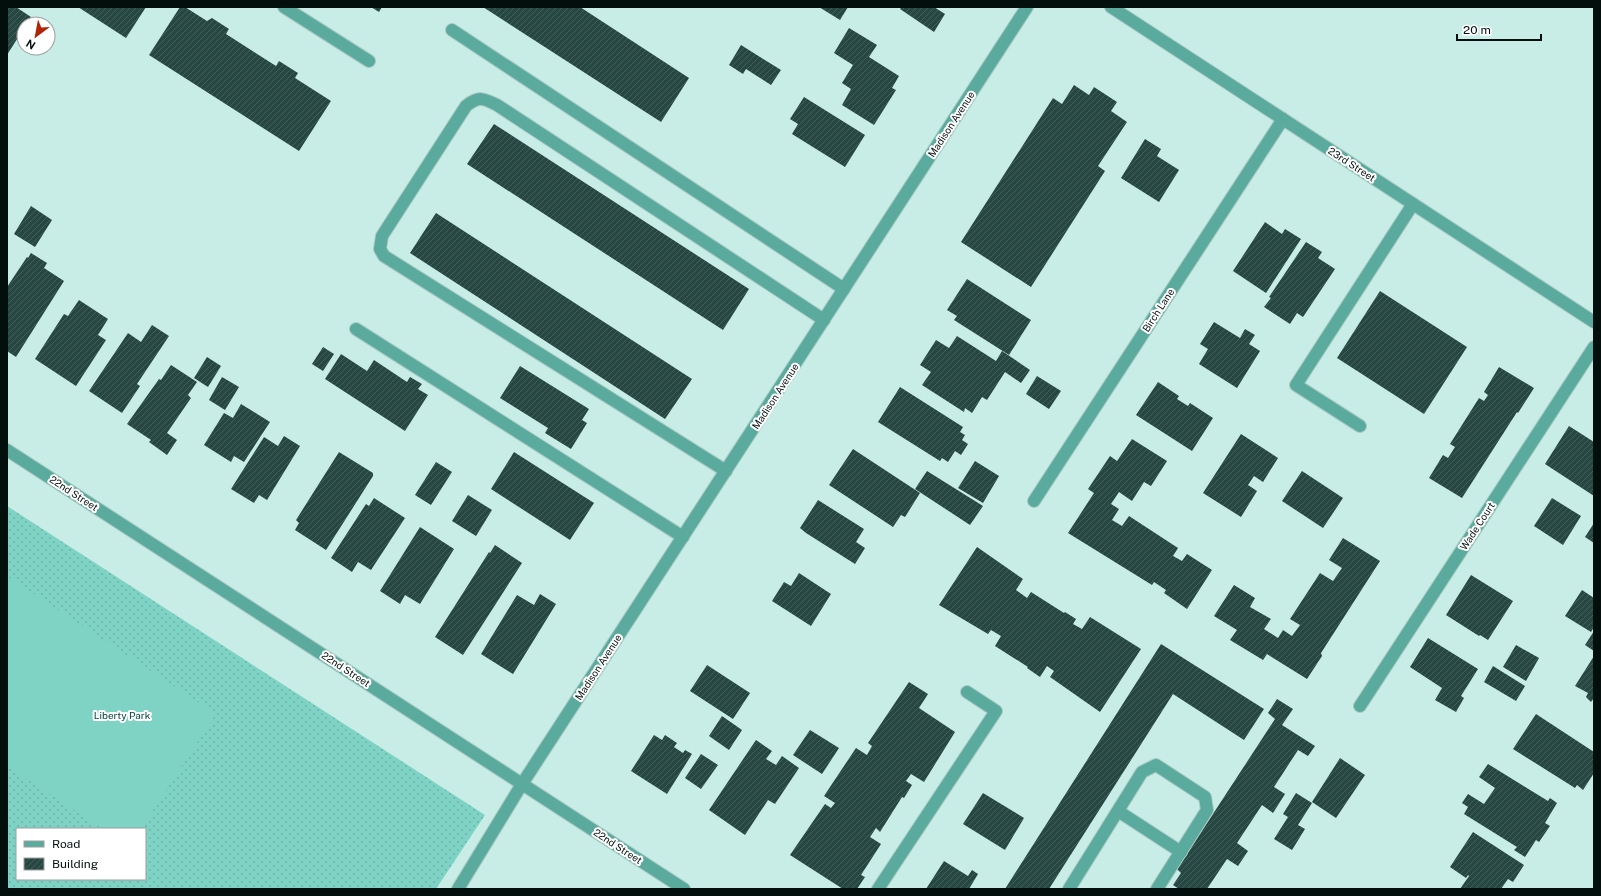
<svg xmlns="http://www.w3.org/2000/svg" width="1601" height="896" viewBox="0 0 1601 896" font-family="'Public Sans',sans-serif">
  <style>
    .grass { fill: url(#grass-dots); fill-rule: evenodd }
    .pitch { fill: #7ed3c5 }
    .building { fill: url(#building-hatch) }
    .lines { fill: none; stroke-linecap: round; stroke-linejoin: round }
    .service-casing { stroke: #a8c9c3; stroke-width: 14 }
    .minor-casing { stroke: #a8c9c3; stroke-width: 14 }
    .tertiary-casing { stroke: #a8c9c3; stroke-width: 14 }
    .service { stroke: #5baa9e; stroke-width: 12 }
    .minor { stroke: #5baa9e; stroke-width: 12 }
    .tertiary { stroke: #5baa9e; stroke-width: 12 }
    .labels { text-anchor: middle; stroke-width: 4; stroke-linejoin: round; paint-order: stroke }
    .street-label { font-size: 10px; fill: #030f0d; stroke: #fff }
    .park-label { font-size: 10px; fill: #04433c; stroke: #fff }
  </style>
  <defs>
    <pattern id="grass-dots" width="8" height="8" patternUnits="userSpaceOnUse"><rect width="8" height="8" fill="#7ed3c5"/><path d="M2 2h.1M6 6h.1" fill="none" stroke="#6bb4a8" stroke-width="1.8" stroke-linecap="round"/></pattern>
    <pattern id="building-hatch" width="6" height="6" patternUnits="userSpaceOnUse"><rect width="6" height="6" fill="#274742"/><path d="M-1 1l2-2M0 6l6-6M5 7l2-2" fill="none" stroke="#435d59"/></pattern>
  </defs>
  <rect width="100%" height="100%" fill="#c8ece6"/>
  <path class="grass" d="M 7,506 L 485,815 L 436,889 L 7,889 ZM 17,829 L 145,829 L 145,879 L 17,879 Z"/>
  <polygon class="pitch" points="7,576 216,714 141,829 103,829 7,766"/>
  <g class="building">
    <polygon points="7,7 16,7 31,17 27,24 24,24 24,28 7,55"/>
    <polygon points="78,7 146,7 126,38"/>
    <polygon points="180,7 185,7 207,21 212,18 229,29 226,34 276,66 279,61 298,73 295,78 331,101 299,151 149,55"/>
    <polygon points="371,7 382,7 379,12"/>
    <polygon points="483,7 580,7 689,78 661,122"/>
    <polygon points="819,7 848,7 840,20"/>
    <polygon points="902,7 934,7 945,14 934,32 900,9"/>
    <polygon points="849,28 877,45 869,57 899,76 892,88 896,90 874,125 842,105 851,89 842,83 853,65 834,53"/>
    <polygon points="741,45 781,70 771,85 746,69 743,74 729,65"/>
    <polygon points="1074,85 1089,95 1094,87 1117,102 1111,111 1127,122 1098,166 1105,171 1031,287 961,242 1053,98 1062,104"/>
    <polygon points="804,97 865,135 845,167 792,134 798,124 790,119"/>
    <polygon points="494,124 749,289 723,330 467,164"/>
    <polygon points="1145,139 1161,149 1157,156 1179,170 1159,202 1121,178"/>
    <polygon points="31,206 52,220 35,247 14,234"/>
    <polygon points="436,213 692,379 665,419 410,253"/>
    <polygon points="1265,222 1282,234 1285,229 1301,239 1266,293 1233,271"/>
    <polygon points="1306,242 1322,252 1318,258 1335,269 1303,317 1297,313 1290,324 1264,307 1271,298 1269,297"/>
    <polygon points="31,253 47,263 44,268 64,281 16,357 7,351 7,287 27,257 28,258"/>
    <polygon points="967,279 1031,320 1009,355 954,320 957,316 947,310"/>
    <polygon points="1380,291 1467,347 1424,414 1337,358"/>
    <polygon points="79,300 108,319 98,335 106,340 76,386 35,359 64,314 68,316"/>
    <polygon points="1214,322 1240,338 1245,329 1255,335 1249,344 1260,351 1237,388 1199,364 1208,349 1200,344"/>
    <polygon points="152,325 169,336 137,384 140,386 122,413 89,391 128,333 141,342"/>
    <polygon points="957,336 996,361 1002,351 1030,370 1021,383 1005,372 987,400 982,397 972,413 965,408 964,412 922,385 931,372 920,365 936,340 949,348"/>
    <polygon points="323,347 334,354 323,371 312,364"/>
    <polygon points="341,354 367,371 374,360 407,382 410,377 422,384 418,389 428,395 405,431 325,379"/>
    <polygon points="207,357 221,366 208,387 194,378"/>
    <polygon points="171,365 197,382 188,395 191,398 167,433 177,440 167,455 149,442 151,440 127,424 159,379 161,380"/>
    <polygon points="520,366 589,409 582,420 587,423 571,449 545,433 548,428 500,398"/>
    <polygon points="1499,367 1534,388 1518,413 1517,412 1462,498 1429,478 1443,455 1448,458 1455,447 1450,444 1479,398 1484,401 1488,395 1484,392"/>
    <polygon points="1037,376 1061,391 1049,409 1026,394"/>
    <polygon points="222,377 239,387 225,410 209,400"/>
    <polygon points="1158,382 1179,396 1177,399 1188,406 1190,403 1213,418 1192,451 1136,415"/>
    <polygon points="900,387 963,427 960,432 965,435 962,440 968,444 961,455 955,451 948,462 942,458 940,461 878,422"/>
    <polygon points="241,404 270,422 244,462 234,456 231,462 204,445 224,413 233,418"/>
    <polygon points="1569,426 1594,442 1594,496 1545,464"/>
    <polygon points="1241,434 1278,458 1263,482 1254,476 1248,485 1257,491 1241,517 1203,493"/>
    <polygon points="284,436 300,446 267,500 259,495 254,503 231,489 264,437 278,446"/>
    <polygon points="1132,439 1167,461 1151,486 1144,482 1132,501 1119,492 1111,504 1119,509 1112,520 1122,526 1129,516 1178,548 1173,556 1182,561 1187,554 1212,570 1187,609 1164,593 1166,590 1154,582 1152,585 1068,533 1094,493 1088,489 1110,456 1117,461"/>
    <polygon points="853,449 920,493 905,517 901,515 893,527 829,485"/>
    <polygon points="339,452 373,473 373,476 326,550 295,530 299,523 296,520"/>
    <polygon points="514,452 594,503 570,540 491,489"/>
    <polygon points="975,461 999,476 983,503 958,488"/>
    <polygon points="436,462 452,472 431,505 415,495"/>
    <polygon points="927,471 983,506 970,525 915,489"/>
    <polygon points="1302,471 1343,498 1323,528 1282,501"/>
    <polygon points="468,495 492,510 476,536 452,521"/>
    <polygon points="374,498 405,518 371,570 358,562 352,572 331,558 366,504 369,506"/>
    <polygon points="1552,498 1581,516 1563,545 1534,526"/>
    <polygon points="818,500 864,529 856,542 865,548 855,564 806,533 800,528"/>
    <polygon points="1594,523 1594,543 1585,537"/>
    <polygon points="420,527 454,549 420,604 405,595 400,604 380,591"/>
    <polygon points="1343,538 1380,561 1321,653 1322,656 1307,679 1267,654 1263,660 1230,640 1237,630 1214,616 1234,585 1255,598 1250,607 1271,619 1264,629 1278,638 1283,630 1292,636 1300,625 1290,619 1320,573 1333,581 1342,568 1329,560"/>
    <polygon points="495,545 522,563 463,655 435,637 489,552 490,553"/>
    <polygon points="977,547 1023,579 1016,590 1027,598 1031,592 1064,613 1065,612 1076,619 1073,624 1082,629 1090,617 1141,649 1100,712 1050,677 1054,671 1047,666 1040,677 1027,668 1028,667 995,646 1001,636 991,630 988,634 939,605"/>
    <polygon points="799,573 831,594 811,626 772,601 784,582 791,586"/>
    <polygon points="1471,575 1513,601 1488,640 1480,635 1479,636 1446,615"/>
    <polygon points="1582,590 1594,598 1594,627 1591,632 1565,616"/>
    <polygon points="540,594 556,604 513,674 481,654 517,595 534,605"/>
    <polygon points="1594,631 1594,651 1585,645"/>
    <polygon points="1428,638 1478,669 1461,696 1464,698 1456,712 1435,700 1442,688 1410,667"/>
    <polygon points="1161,644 1264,709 1244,740 1173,694 1049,889 1005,889"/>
    <polygon points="1516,645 1539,658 1526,681 1503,667"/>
    <polygon points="1594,656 1594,698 1591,702 1586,697 1588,693 1575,686"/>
    <polygon points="707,665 750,693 733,719 690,691"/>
    <polygon points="1493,666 1525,686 1516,701 1484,682"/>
    <polygon points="909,682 928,694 919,708 955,732 924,782 911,774 906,781 912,785 904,798 902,797 880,832 876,828 870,837 881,844 861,875 865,877 857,889 843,889 790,855 825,804 831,808 835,803 824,796 856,748 867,755 872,746 868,743"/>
    <polygon points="1277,699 1293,709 1282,725 1315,746 1308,756 1298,750 1274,787 1285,794 1273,813 1262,805 1237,843 1248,851 1238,866 1227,859 1207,889 1179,889 1173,885 1181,873 1177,869 1275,719 1268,713"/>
    <polygon points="1536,714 1594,752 1593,755 1594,756 1594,773 1583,790 1577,785 1575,788 1513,749"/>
    <polygon points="722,716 742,730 729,750 709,736"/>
    <polygon points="810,730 839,748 822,774 793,755"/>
    <polygon points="654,735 662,740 665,735 677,743 674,747 683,753 685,750 692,754 667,794 631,771"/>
    <polygon points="756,740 772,751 766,759 776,765 782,756 799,768 775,804 768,800 745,835 709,810"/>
    <polygon points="701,754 718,765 701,789 685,778"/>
    <polygon points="1340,758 1365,775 1336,818 1312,802"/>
    <polygon points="1488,764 1548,801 1550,798 1557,803 1545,823 1550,826 1539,842 1536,840 1525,857 1514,850 1517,847 1464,814 1468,807 1462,803 1468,794 1484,804 1495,788 1479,777"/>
    <polygon points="983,793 1024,818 1005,850 963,824"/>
    <polygon points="1296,793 1312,803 1298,825 1305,829 1292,850 1274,839 1288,817 1283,814"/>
    <polygon points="1473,832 1524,865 1513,882 1508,879 1501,889 1460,889 1469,876 1468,875 1466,878 1450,867"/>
    <polygon points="944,861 968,876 972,870 978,874 969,889 926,889"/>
  </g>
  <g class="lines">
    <defs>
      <g id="service">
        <polyline points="284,7 369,61"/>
        <polyline points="452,30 844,289"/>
        <polyline points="356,329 683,537"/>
        <polyline points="1360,426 1296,385 1413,204"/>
        <path d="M 726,471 L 384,256 L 380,249 L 382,236 L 466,106 C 479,96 483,98 497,105 L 824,320"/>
        <polyline points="1118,811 1181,852"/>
        <polyline points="458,889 522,784"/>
        <polyline points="878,889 996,711 967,692"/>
        <polyline points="1069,889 1142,772 1156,765 1205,797 1207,810 1157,889"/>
      </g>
      <g id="minor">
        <polyline points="1034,501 1283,119"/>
        <polyline points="1360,706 1594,347"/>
        <polyline points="522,784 1027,7"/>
      </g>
      <g id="tertiary">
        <polyline points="1111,7 1594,322"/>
        <polyline points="7,450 684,889"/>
      </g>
    </defs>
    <use href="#service" class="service-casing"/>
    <use href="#minor" class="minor-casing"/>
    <use href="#tertiary" class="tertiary-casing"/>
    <use href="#service" class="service"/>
    <use href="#minor" class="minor"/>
    <use href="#tertiary" class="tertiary"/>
  </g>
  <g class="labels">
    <g class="street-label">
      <text transform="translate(951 124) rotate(-57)" y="4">Madison Avenue</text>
      <text transform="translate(1352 164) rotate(33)" y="4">23rd Street</text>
      <text transform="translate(1158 310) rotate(-57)" y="4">Birch Lane</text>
      <text transform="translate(775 396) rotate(-57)" y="4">Madison Avenue</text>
      <text transform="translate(74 493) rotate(33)" y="4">22nd Street</text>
      <text transform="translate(1477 526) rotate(-57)" y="4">Wade Court</text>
      <text transform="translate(598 667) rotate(-57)" y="4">Madison Avenue</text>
      <text transform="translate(346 669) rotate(33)" y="4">22nd Street</text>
      <text transform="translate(618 846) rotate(33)" y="4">22nd Street</text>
    </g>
    <g class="park-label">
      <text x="122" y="719">Liberty Park</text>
    </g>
  </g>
  <rect width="1601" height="896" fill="none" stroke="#030f0d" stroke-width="16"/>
  <rect x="16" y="828" width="130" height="52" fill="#ffffff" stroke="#9a9f9e"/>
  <rect x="24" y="841" width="20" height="6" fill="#5baa9e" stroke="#9a9f9e"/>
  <text x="52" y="848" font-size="12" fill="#030f0d">Road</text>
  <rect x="24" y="858" width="20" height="12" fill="url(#building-hatch)" stroke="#9a9f9e"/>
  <text x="52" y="868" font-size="12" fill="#030f0d">Building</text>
  <g transform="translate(36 36) rotate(212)"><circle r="19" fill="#ffffff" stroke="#9a9f9e"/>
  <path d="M0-3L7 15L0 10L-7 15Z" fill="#b12405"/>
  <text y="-6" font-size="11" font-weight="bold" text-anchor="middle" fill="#030f0d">N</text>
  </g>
  <path d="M1457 34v6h84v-6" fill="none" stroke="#030f0d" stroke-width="2"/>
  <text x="1463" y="34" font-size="12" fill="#030f0d" stroke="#ffffff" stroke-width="3" paint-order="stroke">20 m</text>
</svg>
